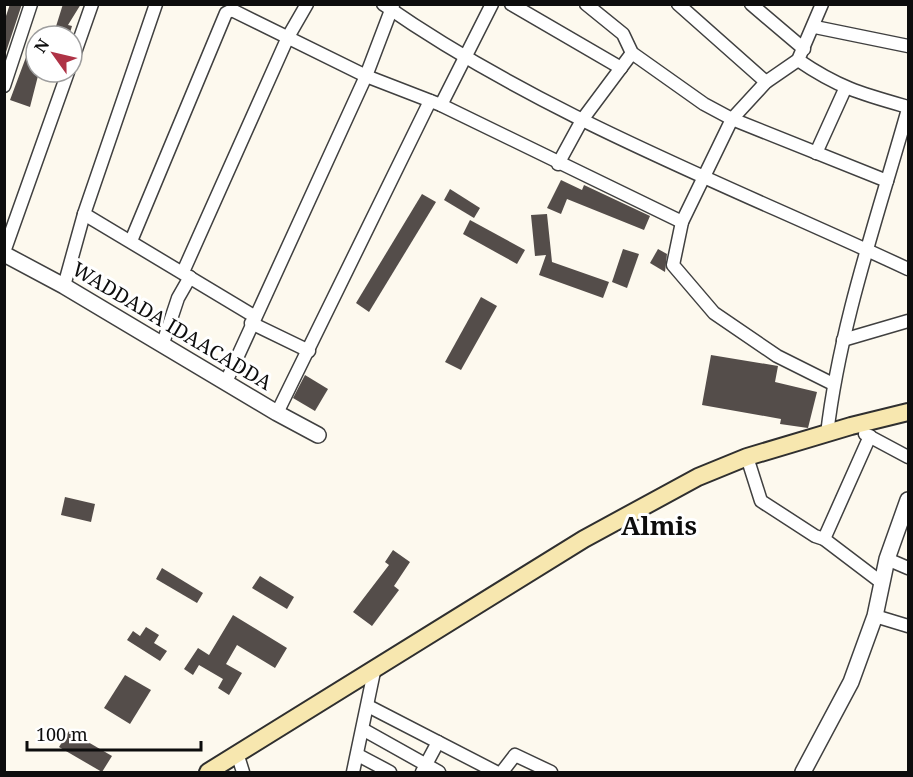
<svg xmlns="http://www.w3.org/2000/svg" width="913" height="777" viewBox="0 0 913 777" font-family="'Noto Serif',serif">
  <style>
    .building { fill: #544d4a }
    .lines { fill: none; stroke-linecap: round; stroke-linejoin: round }
    .minor-casing { stroke: #404040; stroke-width: 15 }
    .tertiary-casing { stroke: #404040; stroke-width: 18 }
    .secondary-casing { stroke: #2f2f2f; stroke-width: 20 }
    .minor { stroke: #fff; stroke-width: 12 }
    .tertiary { stroke: #fff; stroke-width: 15 }
    .secondary { stroke: #f7e7af; stroke-width: 16 }
    .labels { text-anchor: middle; stroke-width: 6; stroke-linejoin: round; paint-order: stroke }
    .street-label { font-size: 20px; fill: #0d0d0d; stroke: #fff }
    .district-label { font-size: 26px; font-weight: bold; fill: #0d0d0d; stroke: #fff }
  </style>
  <rect width="100%" height="100%" fill="#fdf9ee"/>
  <g class="building">
    <polygon points="10,4 22,4 4,58 4,22"/>
    <polygon points="63,4 81,4 68,25 72,26 69,36 53,36"/>
    <polygon points="35,33 36,72 39,72 30,107 10,100"/>
    <polygon points="561,180 582,190 584,185 650,216 644,230 567,199 561,214 547,208"/>
    <polygon points="450,189 480,208 474,218 444,200"/>
    <polygon points="422,194 436,202 369,312 356,303"/>
    <polygon points="547,214 552,262 609,282 603,298 539,275 546,255 535,256 531,215"/>
    <polygon points="470,220 525,250 517,264 463,234"/>
    <polygon points="623,249 639,254 627,288 612,282"/>
    <polygon points="658,249 667,254 665,272 650,263"/>
    <polygon points="481,297 497,306 461,370 445,362"/>
    <polygon points="711,355 778,366 775,382 817,392 808,428 780,424 781,419 770,417 702,405"/>
    <polygon points="305,375 328,389 315,411 293,398"/>
    <polygon points="65,497 95,504 91,522 61,515"/>
    <polygon points="393,550 410,562 394,586 399,590 372,626 353,612 389,565 385,562"/>
    <polygon points="162,568 203,593 197,603 156,579"/>
    <polygon points="260,576 294,597 287,609 252,588"/>
    <polygon points="233,615 287,648 275,668 237,645 226,664 242,673 229,695 218,688 223,679 199,665 193,675 184,669 198,648 209,655"/>
    <polygon points="146,627 159,635 154,643 167,651 160,661 127,640 133,631 140,636"/>
    <polygon points="125,675 151,690 130,724 104,708"/>
    <polygon points="69,731 112,756 102,772 59,747"/>
  </g>
  <g class="lines">
    <defs>
      <g id="minor">
        <path d="M 383,4 C 545,117 731,186 908,269"/>
        <polyline points="511,4 621,68"/>
        <polyline points="586,4 623,34 632,53 704,104 732,119 887,181"/>
        <polyline points="678,4 766,82"/>
        <polyline points="751,4 804,49"/>
        <polyline points="822,4 798,60 766,82 732,119 682,222 673,265 714,313 777,356 833,384"/>
        <polyline points="232,10 366,76 441,105 682,222"/>
        <polyline points="815,27 908,46"/>
        <path d="M 798,60 C 839,88 862,94 908,107"/>
        <polyline points="72,61 92,4"/>
        <polyline points="4,86 31,4"/>
        <polyline points="441,105 492,4"/>
        <polyline points="816,153 845,89"/>
        <polyline points="558,164 582,120 632,53"/>
        <polyline points="84,214 254,316"/>
        <polyline points="131,241 226,13 232,10"/>
        <polyline points="4,252 68,72"/>
        <polyline points="183,272 288,37 307,4"/>
        <polyline points="64,286 84,214 156,4"/>
        <polyline points="251,323 309,351"/>
        <polyline points="843,340 908,321"/>
        <polyline points="163,343 178,298 190,277"/>
        <polyline points="226,382 366,76 393,5"/>
        <polyline points="277,413 430,101"/>
        <path d="M 827,434 C 840,323 878,216 908,109"/>
        <polyline points="865,434 908,457"/>
        <polyline points="747,457 761,501 815,536 824,539 882,583"/>
        <polyline points="824,539 870,436"/>
        <polyline points="887,559 908,568"/>
        <polyline points="875,616 908,626"/>
        <polyline points="368,706 496,772"/>
        <polyline points="364,730 439,772"/>
        <polyline points="237,753 243,772"/>
        <polyline points="358,755 390,772"/>
        <polyline points="353,772 375,667"/>
        <polyline points="422,772 438,742"/>
        <polyline points="502,772 515,755 551,772"/>
      </g>
      <g id="tertiary">
        <polyline points="4,254 64,286 277,413 318,435"/>
        <polyline points="803,772 851,682 875,616 887,559 908,500"/>
      </g>
      <polyline id="secondary" points="208,772 584,539 698,477 747,457 851,426 908,412"/>
    </defs>
    <use href="#minor" class="minor-casing"/>
    <use href="#tertiary" class="tertiary-casing"/>
    <use href="#secondary" class="secondary-casing"/>
    <use href="#minor" class="minor"/>
    <use href="#tertiary" class="tertiary"/>
    <use href="#secondary" class="secondary"/>
  </g>
  <g class="labels">
    <g class="street-label">
      <text transform="translate(172 326) rotate(31)" y="7">WADDADA IDAACADDA</text>
    </g>
    <g class="district-label">
      <text x="659" y="535">Almis</text>
    </g>
  </g>
  <rect width="913" height="777" fill="none" stroke="#0d0d0d" stroke-width="12"/>
  <g transform="translate(54 54) rotate(304)"><circle r="28" fill="#ffffff" stroke="#9e9e9e" stroke-width="1.5"/>
  <path d="M0-4.5L10 22L0 15L-10 22Z" fill="#af3346"/>
  <text y="-9" font-size="16" font-weight="bold" text-anchor="middle" fill="#0d0d0d">N</text>
  </g>
  <path d="M27 741v9h174v-9" fill="none" stroke="#0d0d0d" stroke-width="3"/>
  <text x="36" y="741" font-size="18" fill="#0d0d0d" stroke="#ffffff" stroke-width="4.5" paint-order="stroke">100 m</text>
</svg>
